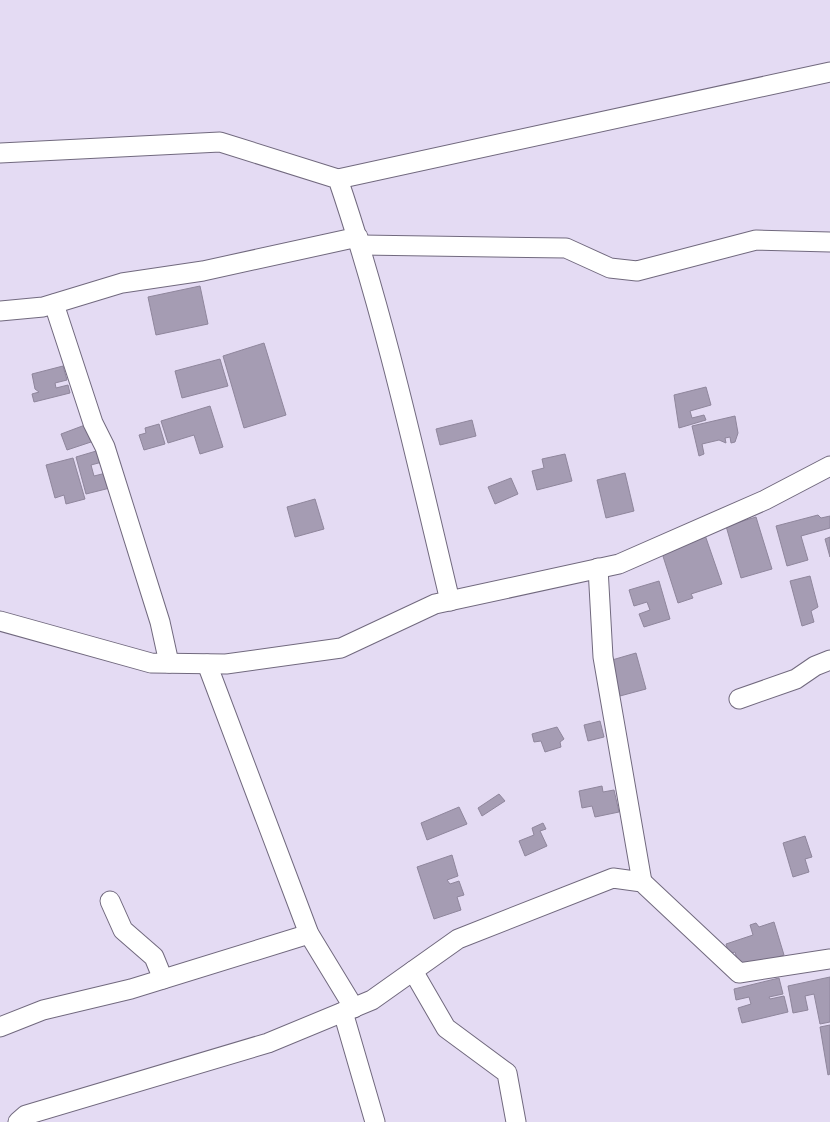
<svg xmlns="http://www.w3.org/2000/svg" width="830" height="1122" viewBox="0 0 830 1122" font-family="'Titillium Web',sans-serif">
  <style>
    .building { fill: #a59cb3; stroke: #8f869c }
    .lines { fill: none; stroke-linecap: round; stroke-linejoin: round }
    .minor-casing { stroke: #71697e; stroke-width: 21 }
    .minor { stroke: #fff; stroke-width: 19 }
  </style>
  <rect width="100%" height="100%" fill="#e4dbf3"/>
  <g class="building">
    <polygon points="200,286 208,324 156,335 148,297"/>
    <polygon points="264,343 286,415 244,428 223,356"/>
    <polygon points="220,359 228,386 182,398 175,371"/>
    <polygon points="63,366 67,380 55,383 56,388 68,385 70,393 34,402 32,394 39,392 35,389 32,374"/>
    <polygon points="706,387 711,405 690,411 692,418 704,415 706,420 679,428 674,395"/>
    <polygon points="210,406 223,447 200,454 194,435 168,443 161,421"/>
    <polygon points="735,416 738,433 735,442 731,443 730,437 725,438 726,443 719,440 702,444 704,454 699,456 692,426"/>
    <polygon points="472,420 476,436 440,445 436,429"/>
    <polygon points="159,424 165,444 144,450 139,435 146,433 145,428"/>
    <polygon points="85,425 91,442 67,450 61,434"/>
    <polygon points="103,449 106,461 91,465 94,476 106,473 110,488 86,494 76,457"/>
    <polygon points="565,454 572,481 537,490 532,471 544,468 542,459"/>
    <polygon points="73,458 85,499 66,504 64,495 55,498 46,465"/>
    <polygon points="625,473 634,511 606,518 597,480"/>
    <polygon points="511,478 518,494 495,504 488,487"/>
    <polygon points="315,499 324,529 295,537 287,507"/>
    <polygon points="818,515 821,518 830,516 830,528 801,536 808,560 787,566 776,526"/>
    <polygon points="756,517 772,569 741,578 726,526"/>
    <polygon points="705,535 722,584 691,594 693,598 678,603 661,550"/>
    <polygon points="830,537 830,557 825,539"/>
    <polygon points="810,576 818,607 811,611 814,622 802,626 790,581"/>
    <polygon points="659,581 670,619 644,627 639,614 650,610 647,602 634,606 629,590"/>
    <polygon points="636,653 646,689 620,696 612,660"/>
    <polygon points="600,721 604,737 588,741 584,725"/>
    <polygon points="557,727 564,739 560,742 561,747 545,752 541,741 534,742 532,734"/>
    <polygon points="602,786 603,792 614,790 619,812 595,817 592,806 582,808 579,791"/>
    <polygon points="499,794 505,801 482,816 478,808"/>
    <polygon points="459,807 467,824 427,840 421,823"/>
    <polygon points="543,823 546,829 540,831 547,846 525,856 519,841 534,835 532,828"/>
    <polygon points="805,836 812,857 805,859 809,872 793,877 783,843"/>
    <polygon points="452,855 458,876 447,880 450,884 459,881 464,895 457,897 461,910 434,919 417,867"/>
    <polygon points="774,922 784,955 740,969 735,952 729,954 726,944 753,935 750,925 756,923 759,927"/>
    <polygon points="830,977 830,1022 820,1024 814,994 805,996 808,1010 793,1013 788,986"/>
    <polygon points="779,978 783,994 769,997 770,999 784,996 788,1012 742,1023 738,1008 751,1004 749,997 736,1000 734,989"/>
    <polygon points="830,1025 830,1074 828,1075 820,1027"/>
  </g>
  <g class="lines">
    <defs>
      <g id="minor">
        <path d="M 0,153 L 220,142 L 338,179 C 385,317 416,459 450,601"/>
        <polyline points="338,179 830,72"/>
        <polyline points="361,245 566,248 610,268 637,271 756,240 830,242"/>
        <polyline points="54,304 93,423 105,447 160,622 169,663"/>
        <polyline points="0,311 43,307 122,283 203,271 358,237"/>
        <polyline points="598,568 603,657 642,882"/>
        <polyline points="0,621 151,663 226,664 341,648 435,604 619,564 765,500 830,466"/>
        <polyline points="207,664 309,934 354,1008"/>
        <polyline points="739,699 796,679 815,666 830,660"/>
        <polyline points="110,901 123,930 154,957 163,979"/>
        <polyline points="413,971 446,1028 507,1073 516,1122"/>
        <polyline points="343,1012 375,1122"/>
        <polyline points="0,1027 43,1010 131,989 309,934"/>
        <polyline points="18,1122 26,1115 268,1043 372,1000 458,939 613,878 642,882 739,973 830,959"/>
      </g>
    </defs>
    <use href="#minor" class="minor-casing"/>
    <use href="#minor" class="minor"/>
  </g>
</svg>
